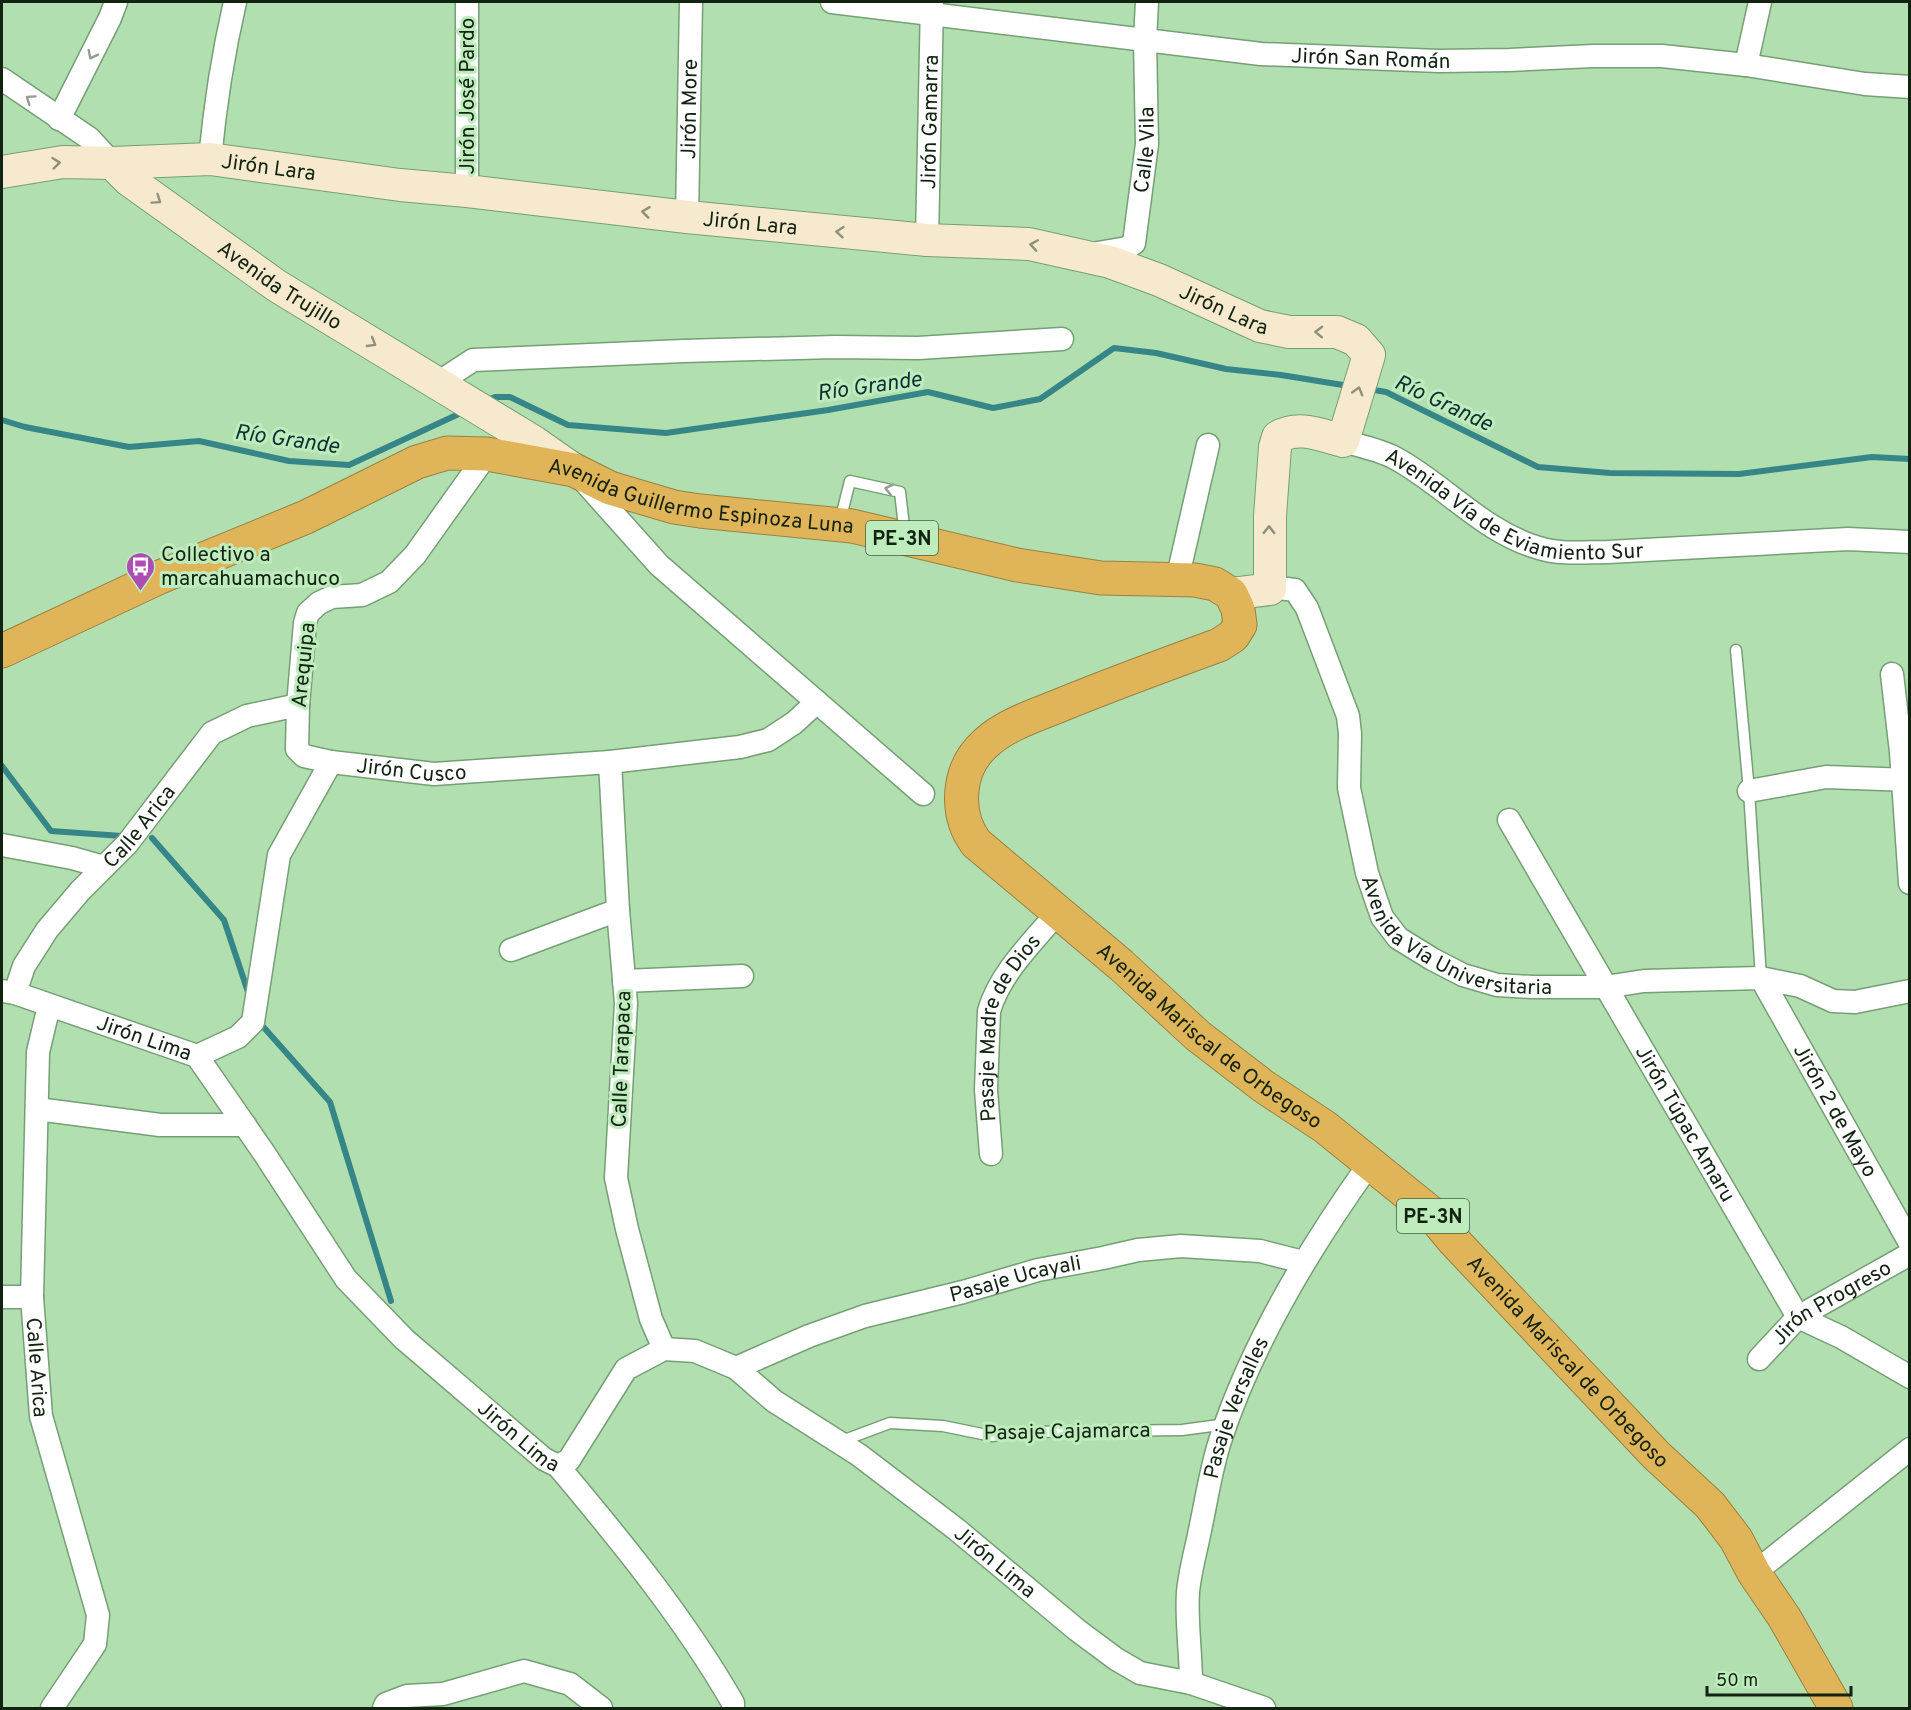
<svg xmlns="http://www.w3.org/2000/svg" width="1911" height="1710" viewBox="0 0 1911 1710" font-family="Overpass,sans-serif">
  <style>
    .lines { fill: none; stroke-linecap: round; stroke-linejoin: round }
    .stream { stroke: #368688; stroke-width: 6 }
    .lane-casing { stroke: #759f74; stroke-width: 13 }
    .street-casing { stroke: #759f74; stroke-width: 25 }
    .secondary-casing { stroke: #759f74; stroke-width: 34 }
    .highway-casing { stroke: #988241; stroke-width: 35 }
    .lane { stroke: #fff; stroke-width: 10 }
    .street { stroke: #fff; stroke-width: 22 }
    .secondary { stroke: #f6e9ce; stroke-width: 32 }
    .highway { stroke: #e0b55a; stroke-width: 33 }
    .oneway { stroke: #949c94 }
    .oneway2 { stroke: #8f9079 }
    .labels { text-anchor: middle; stroke-width: 6; stroke-linejoin: round; paint-order: stroke }
    .shield { fill: #bfecbd; stroke: #465f45; stroke-width: 1.5 }
    .shield-label { font-size: 20px; font-weight: bold; fill: #122312 }
    .street-label { font-size: 21px; fill: #122312; stroke: #bfecbd }
    .poi-label { font-size: 21px; fill: #122312; stroke: #bfecbd; text-anchor: start }
    .water-label { font-size: 22px; font-style: italic; fill: #0d2e32; stroke: #bfecbd }
  </style>
  <rect width="100%" height="100%" fill="#b2dfb0"/>
  <g class="lines">
    <g class="stream">
      <polyline points="1368,389 1386,392 1538,467 1610,473 1739,474 1872,457 1910,459"/>
      <polyline points="486,401 495,397 510,397 568,425 666,433 828,410 928,392 993,408 1040,399 1114,348 1156,353 1226,369 1281,375 1349,386"/>
      <polyline points="2,420 25,427 129,447 199,441 289,461 349,465 463,412"/>
      <polyline points="2,766 51,831 122,836"/>
      <polyline points="152,838 224,920 249,995"/>
      <polyline points="259,1022 330,1102 391,1301"/>
    </g>
    <defs>
      <g id="lane">
        <polyline points="840,521 850,481 900,492 905,535"/>
        <polyline points="1736,650 1749,791 1761,978"/>
        <polyline points="839,1442 890,1423 943,1426 992,1436 1030,1432 1182,1430 1227,1424"/>
      </g>
      <g id="street">
        <polyline points="467,2 467,191"/>
        <path id="s1" d="M 832,2 L 1261,54 L 1439,61 L 1509,60 L 1593,56 L 1662,56 L 1746,65 L 1865,84 L 1910,87"/>
        <polyline points="1746,65 1760,2"/>
        <polyline points="2,79 89,138 112,163"/>
        <polyline points="59,119 110,18 116,2"/>
        <path d="M 210,159 C 215,105 223,54 235,2"/>
        <path id="s2" d="M 687,217 L 691,2"/>
        <path id="s3" d="M 927,240 L 932,2"/>
        <path id="s4" d="M 1092,254 L 1127,248 L 1134,243 L 1147,144 L 1145,40 L 1147,2"/>
        <polyline points="438,383 473,360 683,351 835,347 918,348 1062,339"/>
        <path id="s5" d="M 1343,441 C 1360,446 1380,450 1395,458 C 1445,485 1483,532 1539,548 C 1561,555 1585,552 1608,552 L 1848,539 L 1910,542"/>
        <path id="s6" d="M 487,454 L 415,555 L 389,582 L 362,595 L 332,597 L 319,603 L 308,613 L 305,623 L 298,705 L 297,749 L 304,756 L 331,762 L 434,774 L 610,762 L 740,747 L 768,740 L 794,723 L 817,702"/>
        <polyline points="583,480 659,565 923,794"/>
        <polyline points="1177,580 1208,445"/>
        <path id="s7" d="M 1270,589 L 1279,588 L 1295,590 L 1307,608 L 1348,716 L 1350,734 L 1349,788 L 1367,873 L 1382,917 L 1398,938 L 1432,959 L 1463,975 L 1497,985 L 1532,987 L 1605,987 L 1644,981 L 1761,978 L 1800,986 L 1833,1001 L 1855,1002 L 1910,991"/>
        <polyline points="1892,674 1901,752 1910,883"/>
        <polyline points="610,762 618,910 626,1003 616,1178 627,1229 651,1319 664,1349"/>
        <polyline points="1749,791 1826,777 1910,780"/>
        <path id="s8" d="M 1509,820 L 1798,1317 L 1841,1337 L 1910,1377"/>
        <polyline points="2,845 72,858 104,867"/>
        <polyline points="511,950 618,910"/>
        <path id="s9" d="M 1761,978 L 1910,1243"/>
        <polyline points="624,981 742,976"/>
        <path id="s10" d="M 2,991 L 15,993 L 197,1056 L 264,1153 L 346,1279 L 404,1339 L 544,1459 L 558,1466 L 569,1460 L 626,1369 L 664,1349 L 695,1351 L 736,1368 L 774,1401 L 859,1455 L 956,1529 L 1077,1630 L 1116,1659 L 1140,1673 L 1191,1683 L 1264,1708"/>
        <path id="s11" d="M 15,993 L 24,966 L 47,930 L 80,891 L 127,844 L 212,733 L 247,716 L 298,705"/>
        <path id="s12" d="M 49,1006 L 38,1052 L 32,1297 L 41,1416 L 98,1615 L 95,1644 L 52,1708"/>
        <polyline points="197,1056 238,1037 253,1022 279,855 331,762"/>
        <polyline points="37,1109 160,1125 245,1125"/>
        <path id="s13" d="M 991,1154 L 986,1090 L 989,1011 C 1000,973 1033,942 1058,912"/>
        <polyline points="2,1297 32,1297"/>
        <path id="s14" d="M 1759,1359 L 1798,1317 L 1910,1254"/>
        <path id="s15" d="M 736,1368 L 809,1336 L 865,1316 L 963,1292 L 1038,1270 L 1103,1258 L 1138,1250 L 1181,1246 L 1260,1251 L 1303,1262"/>
        <path d="M 558,1466 C 621,1541 684,1618 733,1703 L 733,1708"/>
        <polyline points="1754,1573 1910,1449"/>
        <path id="s16" d="M 1191,1683 C 1191,1653 1186,1622 1188,1592 C 1190,1570 1197,1547 1201,1525 C 1207,1497 1211,1469 1220,1441 C 1252,1342 1310,1247 1370,1163"/>
        <polyline points="384,1708 386,1704 407,1696 443,1694 524,1671 570,1684 601,1708"/>
      </g>
      <g id="secondary">
        <path id="s17" d="M 112,163 L 129,180 L 277,286 L 534,442 L 574,470"/>
        <path id="s18" d="M 2,172 L 63,162 L 112,163 L 210,159 L 400,185 L 467,191 L 687,217 L 927,240 L 1029,244 L 1110,262 L 1159,280 L 1260,326 L 1289,332 L 1337,332 L 1356,340 L 1369,355 L 1343,441 C 1320,435 1299,425 1278,437 L 1275,447 L 1270,516 L 1270,589 L 1231,594"/>
      </g>
      <g id="highway">
        <path id="s19" d="M 2,651 L 160,577 L 306,517 L 417,462 L 447,453 L 487,454 L 574,470 L 610,488 L 674,507 L 700,511 L 852,526 L 1017,565 L 1101,578 L 1195,580 L 1215,584 L 1231,594 L 1238,609 L 1240,625 L 1233,636 L 1219,645 C 1164,665 1109,685 1056,707 C 1033,716 1004,726 986,743 C 957,768 954,813 976,843 L 1121,965 L 1198,1036 L 1263,1086 L 1325,1127 L 1430,1212 L 1454,1241 L 1656,1455 L 1710,1505 L 1736,1539 L 1754,1573 L 1784,1617 L 1836,1708"/>
      </g>
    </defs>
    <use href="#lane" class="lane-casing"/>
    <use href="#street" class="street-casing"/>
    <use href="#secondary" class="secondary-casing"/>
    <use href="#highway" class="highway-casing"/>
    <use href="#lane" class="lane"/>
    <use href="#street" class="street"/>
    <use href="#secondary" class="secondary"/>
    <use href="#highway" class="highway"/>
  </g>
  <defs><path id="oneway-chevron" d="M-2-3.5L2.5 0L-2 3.5" fill="none" stroke-width="1.6" stroke-linecap="round" stroke-linejoin="round" transform="scale(1.5)"/></defs>
  <g class="oneway">
    <use href="#oneway-chevron" transform="translate(92 55) rotate(117)"/>
    <use href="#oneway-chevron" transform="translate(30 99) rotate(-145)"/>
    <use href="#oneway-chevron" transform="translate(889 489) rotate(-167)"/>
  </g>
  <g class="oneway2">
    <use href="#oneway-chevron" transform="translate(56 163) rotate(-6)"/>
    <use href="#oneway-chevron" transform="translate(157 200) rotate(35)"/>
    <use href="#oneway-chevron" transform="translate(646 212) rotate(-173)"/>
    <use href="#oneway-chevron" transform="translate(840 232) rotate(-175)"/>
    <use href="#oneway-chevron" transform="translate(1034 245) rotate(-171)"/>
    <use href="#oneway-chevron" transform="translate(1319 332) rotate(-179)"/>
    <use href="#oneway-chevron" transform="translate(372 343) rotate(31)"/>
    <use href="#oneway-chevron" transform="translate(1358 391) rotate(-74)"/>
    <use href="#oneway-chevron" transform="translate(1269 530) rotate(-89)"/>
  </g>
  <defs>
    <symbol id="bus-pin" viewBox="-11 -11 22 30"><path d="M0 17L-7.5 6A9.5 9.5 0 1 1 7.5 6Z" fill="#ac4db6" stroke="#bfecbd"/><path d="M-5-6H5V4H4V6H2V4H-2V6H-4V4H-5ZM-3.5-4V0h7V-4ZM-3.5 1.2v1.5H-2V1.2ZM2 1.2v1.5H3.5V1.2Z" fill="#fff"/></symbol>
  </defs>
  <g fill-rule="evenodd">
    <use href="#bus-pin" x="124" y="550" width="33" height="45"/>
  </g>
  <g class="labels">
    <g class="shield">
      <rect x="866" y="521" width="72" height="34" rx="4.5"/>
      <rect x="1397" y="1199" width="72" height="34" rx="4.5"/>
    </g>
    <g class="shield-label">
      <text x="902" y="545">PE-3N</text>
      <text x="1433" y="1223">PE-3N</text>
    </g>
    <g class="street-label">
      <text dy="7" stroke="none"><textPath href="#s1" startOffset="542">Jirón San Román</textPath></text>
      <text transform="translate(467 96) rotate(-90)" y="7">Jirón José Pardo</text>
      <text dy="7" stroke="none"><textPath href="#s2" startOffset="108">Jirón More</textPath></text>
      <text dy="7" stroke="none"><textPath href="#s3" startOffset="118">Jirón Gamarra</textPath></text>
      <text dy="7" stroke="none"><textPath href="#s4" startOffset="138">Calle Vila</textPath></text>
      <text dy="7" stroke="none"><textPath href="#s18" startOffset="268">Jirón Lara</textPath></text>
      <text dy="7" stroke="none"><textPath href="#s18" startOffset="753">Jirón Lara</textPath></text>
      <text dy="7" stroke="none"><textPath href="#s17" startOffset="208">Avenida Trujillo</textPath></text>
      <text dy="7" stroke="none"><textPath href="#s18" startOffset="1239">Jirón Lara</textPath></text>
      <text dy="7" stroke="none"><textPath href="#s19" startOffset="747">Avenida Guillermo Espinoza Luna</textPath></text>
      <text dy="7" stroke="none"><textPath href="#s5" startOffset="188">Avenida Vía de Eviamiento Sur</textPath></text>
      <text transform="translate(303 665) rotate(-84)" y="7">Arequipa</text>
      <text dy="7" stroke="none"><textPath href="#s6" startOffset="506">Jirón Cusco</textPath></text>
      <text dy="7" stroke="none"><textPath href="#s11" startOffset="210">Calle Arica</textPath></text>
      <text dy="7" stroke="none"><textPath href="#s7" startOffset="442">Avenida Vía Universitaria</textPath></text>
      <text dy="7" stroke="none"><textPath href="#s13" startOffset="132">Pasaje Madre de Dios</textPath></text>
      <text dy="7" stroke="none"><textPath href="#s19" startOffset="2019">Avenida Mariscal de Orbegoso</textPath></text>
      <text dy="7" stroke="none"><textPath href="#s10" startOffset="150">Jirón Lima</textPath></text>
      <text transform="translate(621 1059) rotate(-88)" y="7">Calle Tarapaca</text>
      <text dy="7" stroke="none"><textPath href="#s9" startOffset="152">Jirón 2 de Mayo</textPath></text>
      <text dy="7" stroke="none"><textPath href="#s8" startOffset="351">Jirón Túpac Amaru</textPath></text>
      <text dy="7" stroke="none"><textPath href="#s15" startOffset="294">Pasaje Ucayali</textPath></text>
      <text dy="7" stroke="none"><textPath href="#s14" startOffset="93">Jirón Progreso</textPath></text>
      <text dy="7" stroke="none"><textPath href="#s19" startOffset="2505">Avenida Mariscal de Orbegoso</textPath></text>
      <text dy="7" stroke="none"><textPath href="#s12" startOffset="363">Calle Arica</textPath></text>
      <text dy="7" stroke="none"><textPath href="#s16" startOffset="282">Pasaje Versalles</textPath></text>
      <text dy="7" stroke="none"><textPath href="#s10" startOffset="708">Jirón Lima</textPath></text>
      <text transform="translate(1067 1431) rotate(-1)" y="7">Pasaje Cajamarca</text>
      <text dy="7" stroke="none"><textPath href="#s10" startOffset="1320">Jirón Lima</textPath></text>
    </g>
    <g class="poi-label">
      <text x="161" y="561">Collectivo a<tspan x="161" dy="24">marcahuamachuco</tspan></text>
    </g>
    <g class="water-label">
      <text transform="translate(869 385) rotate(-8)" y="8">Río Grande</text>
      <text transform="translate(1444 402) rotate(25)" y="8">Río Grande</text>
      <text transform="translate(287 438) rotate(8)" y="8">Río Grande</text>
    </g>
  </g>
  <rect width="1911" height="1710" fill="none" stroke="#122312" stroke-width="6"/>
  <path d="M1707 1686v9h144v-9" fill="none" stroke="#122312" stroke-width="3"/>
  <text x="1716" y="1686" font-size="18" fill="#122312" stroke="#bfecbd" stroke-width="4.5" paint-order="stroke">50 m</text>
</svg>
